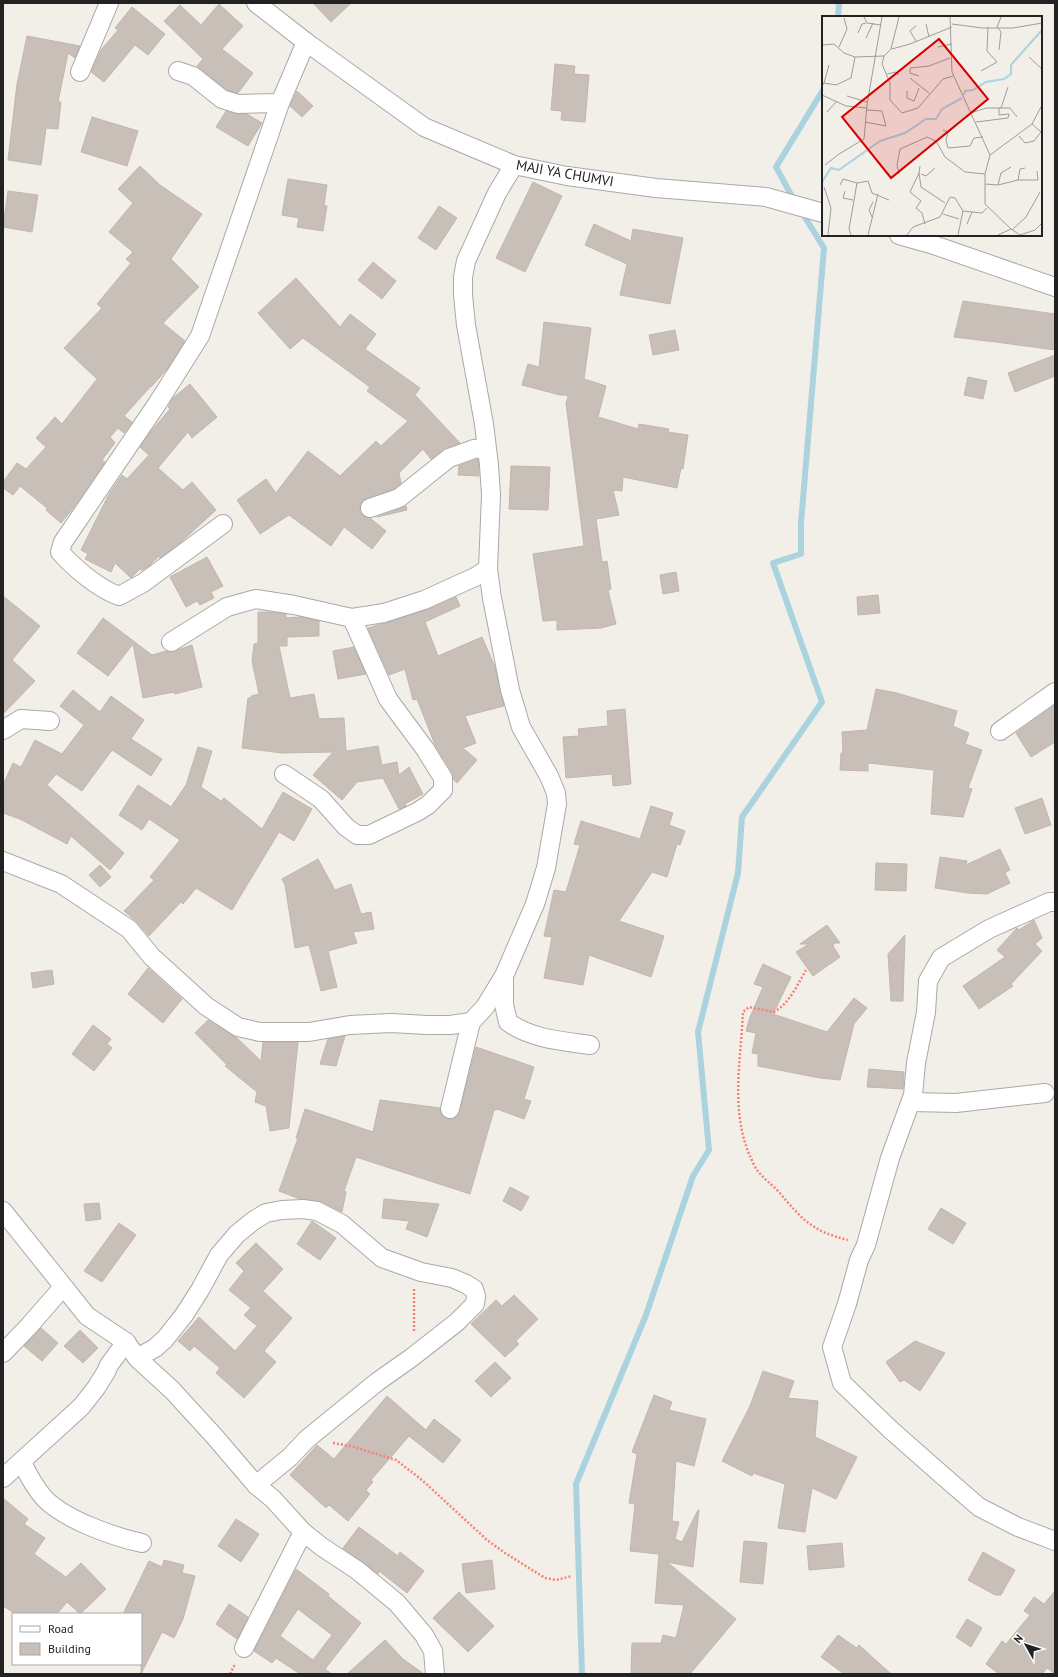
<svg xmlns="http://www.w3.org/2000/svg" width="1058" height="1677" viewBox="0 0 1058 1677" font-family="'PT Sans',sans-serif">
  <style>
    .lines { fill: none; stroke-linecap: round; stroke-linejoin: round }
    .stream { stroke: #aad3df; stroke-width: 6 }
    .building { fill: #c7bfb8; stroke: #c4b6ab; fill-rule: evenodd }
    .street-casing { stroke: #a9a9a9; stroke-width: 20 }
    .path { stroke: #fa8072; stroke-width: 2.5; stroke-dasharray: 2 2; stroke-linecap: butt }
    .street { stroke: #fff; stroke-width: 18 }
    .labels { text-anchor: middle; stroke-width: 3; stroke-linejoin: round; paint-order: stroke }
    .street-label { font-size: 14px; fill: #222; stroke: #fff }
    .inset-river { fill: none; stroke: #aad3df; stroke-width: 2 }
    .inset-road { fill: none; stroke: #9f9d99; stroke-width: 1 }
    .view { fill: #d40000; fill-opacity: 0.15; stroke: #d40000; stroke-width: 2 }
    .inset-edge { fill: none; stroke: #222; stroke-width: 2 }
  </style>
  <rect width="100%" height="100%" fill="#f2efe9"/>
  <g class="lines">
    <g class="stream">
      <polyline points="838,17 839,3"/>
      <polyline points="795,202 776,167 823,90"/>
      <polyline points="582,1674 576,1484 646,1315 693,1176 709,1150 698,1032 738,873 742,817 822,702 773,563 801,554 801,523 824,248 801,211"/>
    </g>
  </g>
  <g class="building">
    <polygon points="313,3 351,3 331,22"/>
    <polygon points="219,4 243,26 222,49 253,73 238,93 227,90 197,66 203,59 164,21 180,5 201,25"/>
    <polygon points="132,7 165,34 148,55 135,45 104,82 91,72 101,50 118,30 115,28"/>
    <polygon points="27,36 80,46 75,58 68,53 58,102 61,102 58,129 46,128 41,165 8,160 17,84"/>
    <polygon points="555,64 575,66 574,74 589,75 585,122 561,120 562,111 551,110"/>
    <polygon points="297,91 313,106 302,117 290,106"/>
    <polygon points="226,111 235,114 247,114 262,123 248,146 216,127"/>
    <polygon points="92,117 138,131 127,166 81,152"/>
    <polygon points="140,166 160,185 202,214 171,259 199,287 163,323 185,341 168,368 151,387 151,386 124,416 132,422 124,433 118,428 110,437 115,443 102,460 105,462 74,507 61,523 46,510 47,508 20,486 13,495 3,488 3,482 17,463 26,469 46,447 36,438 55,417 62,424 97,379 64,348 102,308 97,304 131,263 126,259 133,252 109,232 133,203 118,189"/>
    <polygon points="288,179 327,185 324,205 327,206 323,231 297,227 299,218 282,215"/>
    <polygon points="533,182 562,196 525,272 496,258"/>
    <polygon points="8,191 38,195 32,232 3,227"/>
    <polygon points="439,206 457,218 436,250 418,238"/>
    <polygon points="594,224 631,241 633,229 683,238 670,304 620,295 627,264 585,245"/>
    <polygon points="373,262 396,281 382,299 358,280"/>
    <polygon points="296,278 340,327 350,314 376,334 365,349 420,388 415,395 460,443 445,448 431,459 423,449 399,473 401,483 394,489 367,498 362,501 360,506 360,512 363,516 370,518 386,531 372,549 344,527 331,546 289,515 260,534 237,500 266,479 276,493 308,451 340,476 376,441 381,446 408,421 367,391 370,387 303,338 290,349 258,313"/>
    <polygon points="963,301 1055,314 1055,350 996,342 996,341 995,342 954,337"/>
    <polygon points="544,322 591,328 584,379 606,386 598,417 638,429 639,424 669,429 668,432 688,435 683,469 681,468 677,488 623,477 622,491 613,490 619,515 596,519 602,562 607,561 611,589 608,590 616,624 601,628 557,630 557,620 543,621 533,554 584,546 566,403 568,397 566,395 560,395 522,385 528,364 539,367"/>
    <polygon points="675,330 679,350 653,355 649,335"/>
    <polygon points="1055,355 1055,376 1015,392 1008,373"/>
    <polygon points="968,377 987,381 983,399 964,395"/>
    <polygon points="190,384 217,417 192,438 188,432 158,468 183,490 192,482 216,510 180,543 160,558 159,556 149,566 142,570 140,569 131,578 115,563 111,572 85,559 88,554 81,550 109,494 122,475 127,479 149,455 140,447 153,429 170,409 168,407 173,398"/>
    <polygon points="478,459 479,476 458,475 459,466"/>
    <polygon points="511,466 550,467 548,510 509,509"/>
    <polygon points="406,506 407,510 377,517 402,508"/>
    <polygon points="207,557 223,586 211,592 214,598 200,605 197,601 186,607 170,577"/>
    <polygon points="676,572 679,591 663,594 660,575"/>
    <polygon points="878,595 880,613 858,615 857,597"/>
    <polygon points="3,596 40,626 12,660 35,681 3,714"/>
    <polygon points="456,597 460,606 425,622 438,656 482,637 495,667 504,706 465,716 476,743 463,748 477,760 457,783 454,780 452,772 435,745 417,699 413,700 405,669 389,675 368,628 427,610"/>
    <polygon points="258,612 270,612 286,614 286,618 300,617 319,621 319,636 287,637 287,646 279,646 290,698 314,694 319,719 344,718 346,751 378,746 382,765 397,762 399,775 409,767 423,794 405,804 406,806 399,809 383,778 357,782 342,800 313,775 333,752 282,753 242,748 248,698 251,698 251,696 259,694 252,661 254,644 258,643"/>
    <polygon points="103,618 152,655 166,651 172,652 192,645 202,687 175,694 174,692 143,698 133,644 108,676 77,653"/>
    <polygon points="354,647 366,674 338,679 333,651"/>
    <polygon points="876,689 897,693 957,711 953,726 969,733 965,744 982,750 968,788 972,789 963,817 931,814 934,770 868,763 868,771 840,770 841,753 843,753 842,732 867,730"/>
    <polygon points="73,690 100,712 111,696 144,720 131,739 162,759 151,776 112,750 82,791 56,774 47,785 124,853 110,870 71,836 67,844 20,819 3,813 3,785 13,763 21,767 35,740 62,754 84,725 60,706"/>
    <polygon points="1055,705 1055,742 1031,757 1016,733"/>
    <polygon points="625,709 631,784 613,786 612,774 566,778 563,737 579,736 578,729 608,726 607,711"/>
    <polygon points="198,747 212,751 201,787 221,801 224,798 262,829 283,792 312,809 294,841 279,832 232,910 196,888 183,904 181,902 149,936 137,922 124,911 154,880 150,877 180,840 149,819 142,830 119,815 138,785 171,807 186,785"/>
    <polygon points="1042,798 1051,825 1025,834 1015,808"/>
    <polygon points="651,806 673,813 669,825 685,831 680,845 677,844 667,877 652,872 619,921 664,936 651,977 589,955 583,985 544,978 552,937 544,936 554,890 566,892 580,845 574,844 581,821 640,839"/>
    <polygon points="1000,849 1010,870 1005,873 1010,883 987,894 968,893 935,888 940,857 967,861 966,865"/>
    <polygon points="318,859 335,890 351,884 361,914 371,912 374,929 353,932 357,943 328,951 337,987 321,991 309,945 295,948 285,885 282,879"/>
    <polygon points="876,863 907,864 906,891 875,890"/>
    <polygon points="100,865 111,877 100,887 89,875"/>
    <polygon points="1034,920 1042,938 1035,944 1042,951 1011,984 1013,986 979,1009 963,986 1005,957 997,950 1017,928 1019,930"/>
    <polygon points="827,925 840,943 834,943 833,946 840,957 813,976 796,952 809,944 800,944"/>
    <polygon points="905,935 903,1001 891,1001 888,954"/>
    <polygon points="763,964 791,977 773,1014 827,1032 854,998 867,1008 854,1024 840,1080 820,1078 758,1066 758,1054 752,1053 756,1033 746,1031 750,1017 763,987 754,984"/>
    <polygon points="148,968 182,999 163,1023 128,994"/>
    <polygon points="52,970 54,984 33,988 31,973"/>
    <polygon points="208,1020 237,1038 261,1061 263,1042 298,1042 289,1128 270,1131 266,1106 255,1102 257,1092 225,1066 227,1065 195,1033"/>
    <polygon points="93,1025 111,1039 107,1044 112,1048 94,1071 72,1054"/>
    <polygon points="345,1036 336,1066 320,1064 328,1039"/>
    <polygon points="476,1047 534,1067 524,1099 531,1101 524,1119 497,1109 496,1110 494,1110 470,1194 356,1157 344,1191 346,1192 342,1212 322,1202 300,1199 279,1191 298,1138 296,1138 305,1109 373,1132 380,1100 440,1108 443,1117 448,1119 453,1119 458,1116 460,1111"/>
    <polygon points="869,1069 904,1072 903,1089 867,1087"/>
    <polygon points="510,1187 529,1197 521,1211 503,1201"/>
    <polygon points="384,1199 439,1204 427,1237 406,1229 409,1221 382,1218"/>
    <polygon points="99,1203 101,1219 86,1221 84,1204"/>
    <polygon points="941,1208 966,1223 953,1244 928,1229"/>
    <polygon points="312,1221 336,1238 320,1260 297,1244"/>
    <polygon points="119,1223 136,1235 102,1282 84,1271"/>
    <polygon points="256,1243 283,1269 263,1291 292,1318 264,1351 276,1362 244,1398 216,1373 220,1368 194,1346 190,1351 178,1341 199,1317 235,1351 257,1326 244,1315 251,1308 229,1290 244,1271 236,1263"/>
    <polygon points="514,1295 538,1319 516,1341 519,1344 505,1357 471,1324 496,1300 502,1306"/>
    <polygon points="41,1328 58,1343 42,1361 24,1346"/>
    <polygon points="80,1330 98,1348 83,1363 64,1346"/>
    <polygon points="915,1341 945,1353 920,1391 904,1380 900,1382 886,1362"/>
    <polygon points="495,1362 511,1378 491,1397 475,1381"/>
    <polygon points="763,1371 794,1381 788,1398 818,1401 815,1437 857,1457 836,1499 812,1488 805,1532 778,1528 785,1484 753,1473 752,1476 722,1461 750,1406"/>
    <polygon points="654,1395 672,1402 669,1410 706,1419 694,1466 676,1461 672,1521 679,1522 675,1539 682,1542 698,1510 699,1510 693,1567 667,1562 736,1619 690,1674 631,1674 632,1643 661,1643 663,1635 676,1638 684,1605 655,1603 659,1554 630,1551 635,1504 629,1503 637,1454 632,1452"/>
    <polygon points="387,1396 426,1430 434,1419 461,1440 443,1463 409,1436 371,1480 373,1482 366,1490 370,1494 348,1521 329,1505 326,1508 290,1475 317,1445 334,1459"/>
    <polygon points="3,1498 28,1519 24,1524 45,1538 34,1554 66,1577 81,1563 106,1589 80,1614 67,1602 57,1614 16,1614 3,1606"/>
    <polygon points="236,1519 259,1534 241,1562 218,1546"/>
    <polygon points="359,1527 398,1556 400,1552 424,1571 407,1593 379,1571 378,1574 343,1548"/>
    <polygon points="744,1541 767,1543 763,1584 740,1582"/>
    <polygon points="842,1543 844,1567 809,1570 807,1546"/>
    <polygon points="983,1552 1015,1570 1001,1595 995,1595 968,1580"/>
    <polygon points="164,1560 184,1565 182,1573 195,1576 183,1619 174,1638 162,1632 141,1674 141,1614 123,1614 149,1561 162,1567"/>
    <polygon points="492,1560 495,1589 466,1593 462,1564"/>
    <path d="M 296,1569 L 329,1594 L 328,1596 L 361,1623 L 325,1669 L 332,1674 L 300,1674 L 276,1658 L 272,1663 L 254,1651 ZM 298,1609 L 332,1635 L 313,1660 L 280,1636 Z"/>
    <polygon points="1055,1591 1055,1674 1047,1668 1042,1674 999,1674 986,1664 1002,1641 1006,1644 1030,1615 1024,1611 1034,1597 1044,1604"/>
    <polygon points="459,1592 494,1626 468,1652 433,1618"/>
    <polygon points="229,1604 248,1617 237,1639 216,1624"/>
    <polygon points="967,1619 982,1628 971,1647 956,1637"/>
    <polygon points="838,1635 857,1648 859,1645 891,1674 844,1674 821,1657"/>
    <polygon points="385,1640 403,1659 424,1674 347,1674"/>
  </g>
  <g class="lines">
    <defs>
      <g id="street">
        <polyline points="256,3 306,42 424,127 514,165 567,176 656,188 766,197 823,213"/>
        <polyline points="178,71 193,76 222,99 238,104 280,103"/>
        <polyline points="80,72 109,3"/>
        <polyline points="899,235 931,244 1055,287"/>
        <polyline points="370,508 399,498 449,458 474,449 486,448"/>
        <path d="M 223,524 L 143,583 L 119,596 C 99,589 74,568 60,552 L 63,542 L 157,404 L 200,336 L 280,103 L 306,42"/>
        <polyline points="171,642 227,607 256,599 294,605 352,618 384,613 424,600 475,577 488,569"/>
        <polyline points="3,730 21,719 50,721"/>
        <polyline points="1000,731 1055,692"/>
        <polyline points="284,774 321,799 346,827 357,835 369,835 417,812 428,805 443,790 443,778 425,749 388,699 352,618"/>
        <polyline points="3,861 61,884 129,929 152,957 206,1006 238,1027 260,1032 309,1032 350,1025 391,1023 427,1025 450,1025 471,1022 485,1007 504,976 535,904 546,868 557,804 556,793 549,776 521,727 516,710 510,690 492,598 488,569 491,495 489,465 484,424 466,325 463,295 463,277 466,261 497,193 514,165"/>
        <polyline points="1055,902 1049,902 989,929 941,958 928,981 926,1012 916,1063 913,1095 890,1158 866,1245 859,1260 847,1304 832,1347 842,1383 891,1430 942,1475 979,1507 1018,1527 1055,1541"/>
        <path d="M 504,976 L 504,1004 L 508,1022 C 531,1039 562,1041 590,1045"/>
        <polyline points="911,1102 956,1103 1045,1093"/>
        <polyline points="450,1109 471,1022"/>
        <polyline points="3,1211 87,1316 126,1342 137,1358 172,1390 215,1437 256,1485 273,1499 303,1532 322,1547 357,1570 397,1603 424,1635 433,1651 435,1674"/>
        <polyline points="3,1353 29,1326 63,1287"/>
        <polyline points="137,1358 155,1348 165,1339 184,1315 200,1290 219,1255 237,1234 253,1221 266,1213 282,1210 303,1209 317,1211 342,1224 382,1258 421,1272 452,1278 466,1284 474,1289 476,1296 475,1304 457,1322 411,1358 377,1382 307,1439 290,1457 256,1485"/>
        <path d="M 22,1462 C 28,1475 35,1488 45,1499 C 66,1520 114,1537 142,1543"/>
        <polyline points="3,1478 81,1407 96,1388 106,1372 109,1365 126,1342"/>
        <polyline points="244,1648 303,1532"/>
      </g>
    </defs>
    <use href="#street" class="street-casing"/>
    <g class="path">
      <path d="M 806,970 C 798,984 789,1004 774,1012 L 749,1007 L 743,1012 C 741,1059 730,1111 750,1156 C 752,1160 754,1166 757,1170 C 763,1178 771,1184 778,1191 C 802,1219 811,1231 848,1240"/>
      <polyline points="414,1289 414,1332"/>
      <polyline points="333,1443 351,1446 396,1460 422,1480 487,1540 505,1553 545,1578 556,1580 572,1576"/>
      <polyline points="230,1674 235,1664"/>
    </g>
    <use href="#street" class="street"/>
  </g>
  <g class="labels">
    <g class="street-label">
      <text transform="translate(565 173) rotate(10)" y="5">MAJI YA CHUMVI</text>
    </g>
  </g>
  <g transform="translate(822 16)">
    <rect width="220" height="220" fill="#f2efe9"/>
    <path class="inset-river" d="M 142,79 L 143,75 L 151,74 L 164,66 L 182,63 L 189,58 L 189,49 L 220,14M 0,166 L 9,152 L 17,154 L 58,125 L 83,117 L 104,103 L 114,103 L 120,93 L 140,82"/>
    <path class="inset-road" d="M 42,1 L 45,7 L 59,9M 128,1 L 130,56 L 168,139 L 163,158 L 163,188 L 189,213 L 198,219 L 213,214 L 220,207M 104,8 L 107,21M 130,8 L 160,12 L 191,12 L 220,7M 36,17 L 40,8 L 44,7M 44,22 L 51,7M 94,25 L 88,15 L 94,10M 0,29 L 12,28 L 22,37 L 33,41 L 62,40 L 69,33 L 77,1M 17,31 L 25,13 L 22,2M 116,31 L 130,28M 70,33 L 88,28 L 130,11M 177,34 L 179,16 L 175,11 L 179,1M 62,40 L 60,48 L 68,67 L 68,84 L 80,97 L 96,92 L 121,63 L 131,60M 207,41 L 220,53M 159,55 L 175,46 L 165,35 L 166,11M 65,58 L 74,56 L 77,59M 97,60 L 88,57 L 88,52 L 107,50 L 128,42M 88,62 L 107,77M 2,67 L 7,49M 0,70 L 2,67 L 14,69 L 29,62 L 33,41M 85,75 L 85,82 L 92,85 L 97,72M 0,79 L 24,90 L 45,92M 25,80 L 45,86M 177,92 L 177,99 L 187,98M 179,92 L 186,71M 5,96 L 15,85M 149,97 L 164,92 L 188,92 L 195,101M 43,106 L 64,110 L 60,95 L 45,94M 154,106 L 186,102 L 187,98M 121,114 L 126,116 L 124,124 L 126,132 L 148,130 L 152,122 L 161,121M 197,120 L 203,127 L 212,125 L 219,116 L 210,108M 168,139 L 210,108 L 220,89M 3,149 L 17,138 L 42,123 L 45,89 L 60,1M 98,150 L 97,157 L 88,176 L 99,185 L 94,192 L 100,197 L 103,208M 97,157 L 99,171 L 123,187M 77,158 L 75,149 L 78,133 L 105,121 L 114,125 L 123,141 L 143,156 L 163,158M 99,158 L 104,160 L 113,152M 196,164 L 216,164 L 215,155M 163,168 L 176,169 L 196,164 L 198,153 L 203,152M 18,169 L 21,163 L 35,167 L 46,165 L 50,177 L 67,184M 176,169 L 179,157 L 189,151M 2,171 L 9,192 L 6,219M 23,175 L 21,182 L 31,184M 121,198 L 137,203M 50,201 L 47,194 L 51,186M 145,208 L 150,196M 190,214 L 204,201 L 218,176M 29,219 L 27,213 L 35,167M 46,219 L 56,178M 85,219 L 91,211 L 118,201 L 128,181 L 133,182 L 141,195 L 160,197 L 165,192M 136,219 L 141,195M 176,219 L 189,213"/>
    <path class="view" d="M 117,23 L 166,83 L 69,162 L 20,101 Z"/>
    <rect width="220" height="220" class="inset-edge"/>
  </g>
  <rect width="1058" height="1677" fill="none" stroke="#222222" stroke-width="8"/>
  <rect x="12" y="1613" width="130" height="52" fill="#ffffff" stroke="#a7a7a7"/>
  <rect x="20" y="1626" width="20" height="6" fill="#ffffff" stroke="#a7a7a7"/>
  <text x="48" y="1633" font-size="12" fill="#222222">Road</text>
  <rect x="20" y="1643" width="20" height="12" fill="#c7bfb8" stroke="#a7a7a7"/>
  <text x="48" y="1653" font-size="12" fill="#222222">Building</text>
  <g transform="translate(1026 1645) rotate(309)" stroke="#ffffff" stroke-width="3" paint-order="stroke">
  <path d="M0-3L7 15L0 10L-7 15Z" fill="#222222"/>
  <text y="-6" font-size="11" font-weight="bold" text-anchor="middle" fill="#222222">N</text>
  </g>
</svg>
